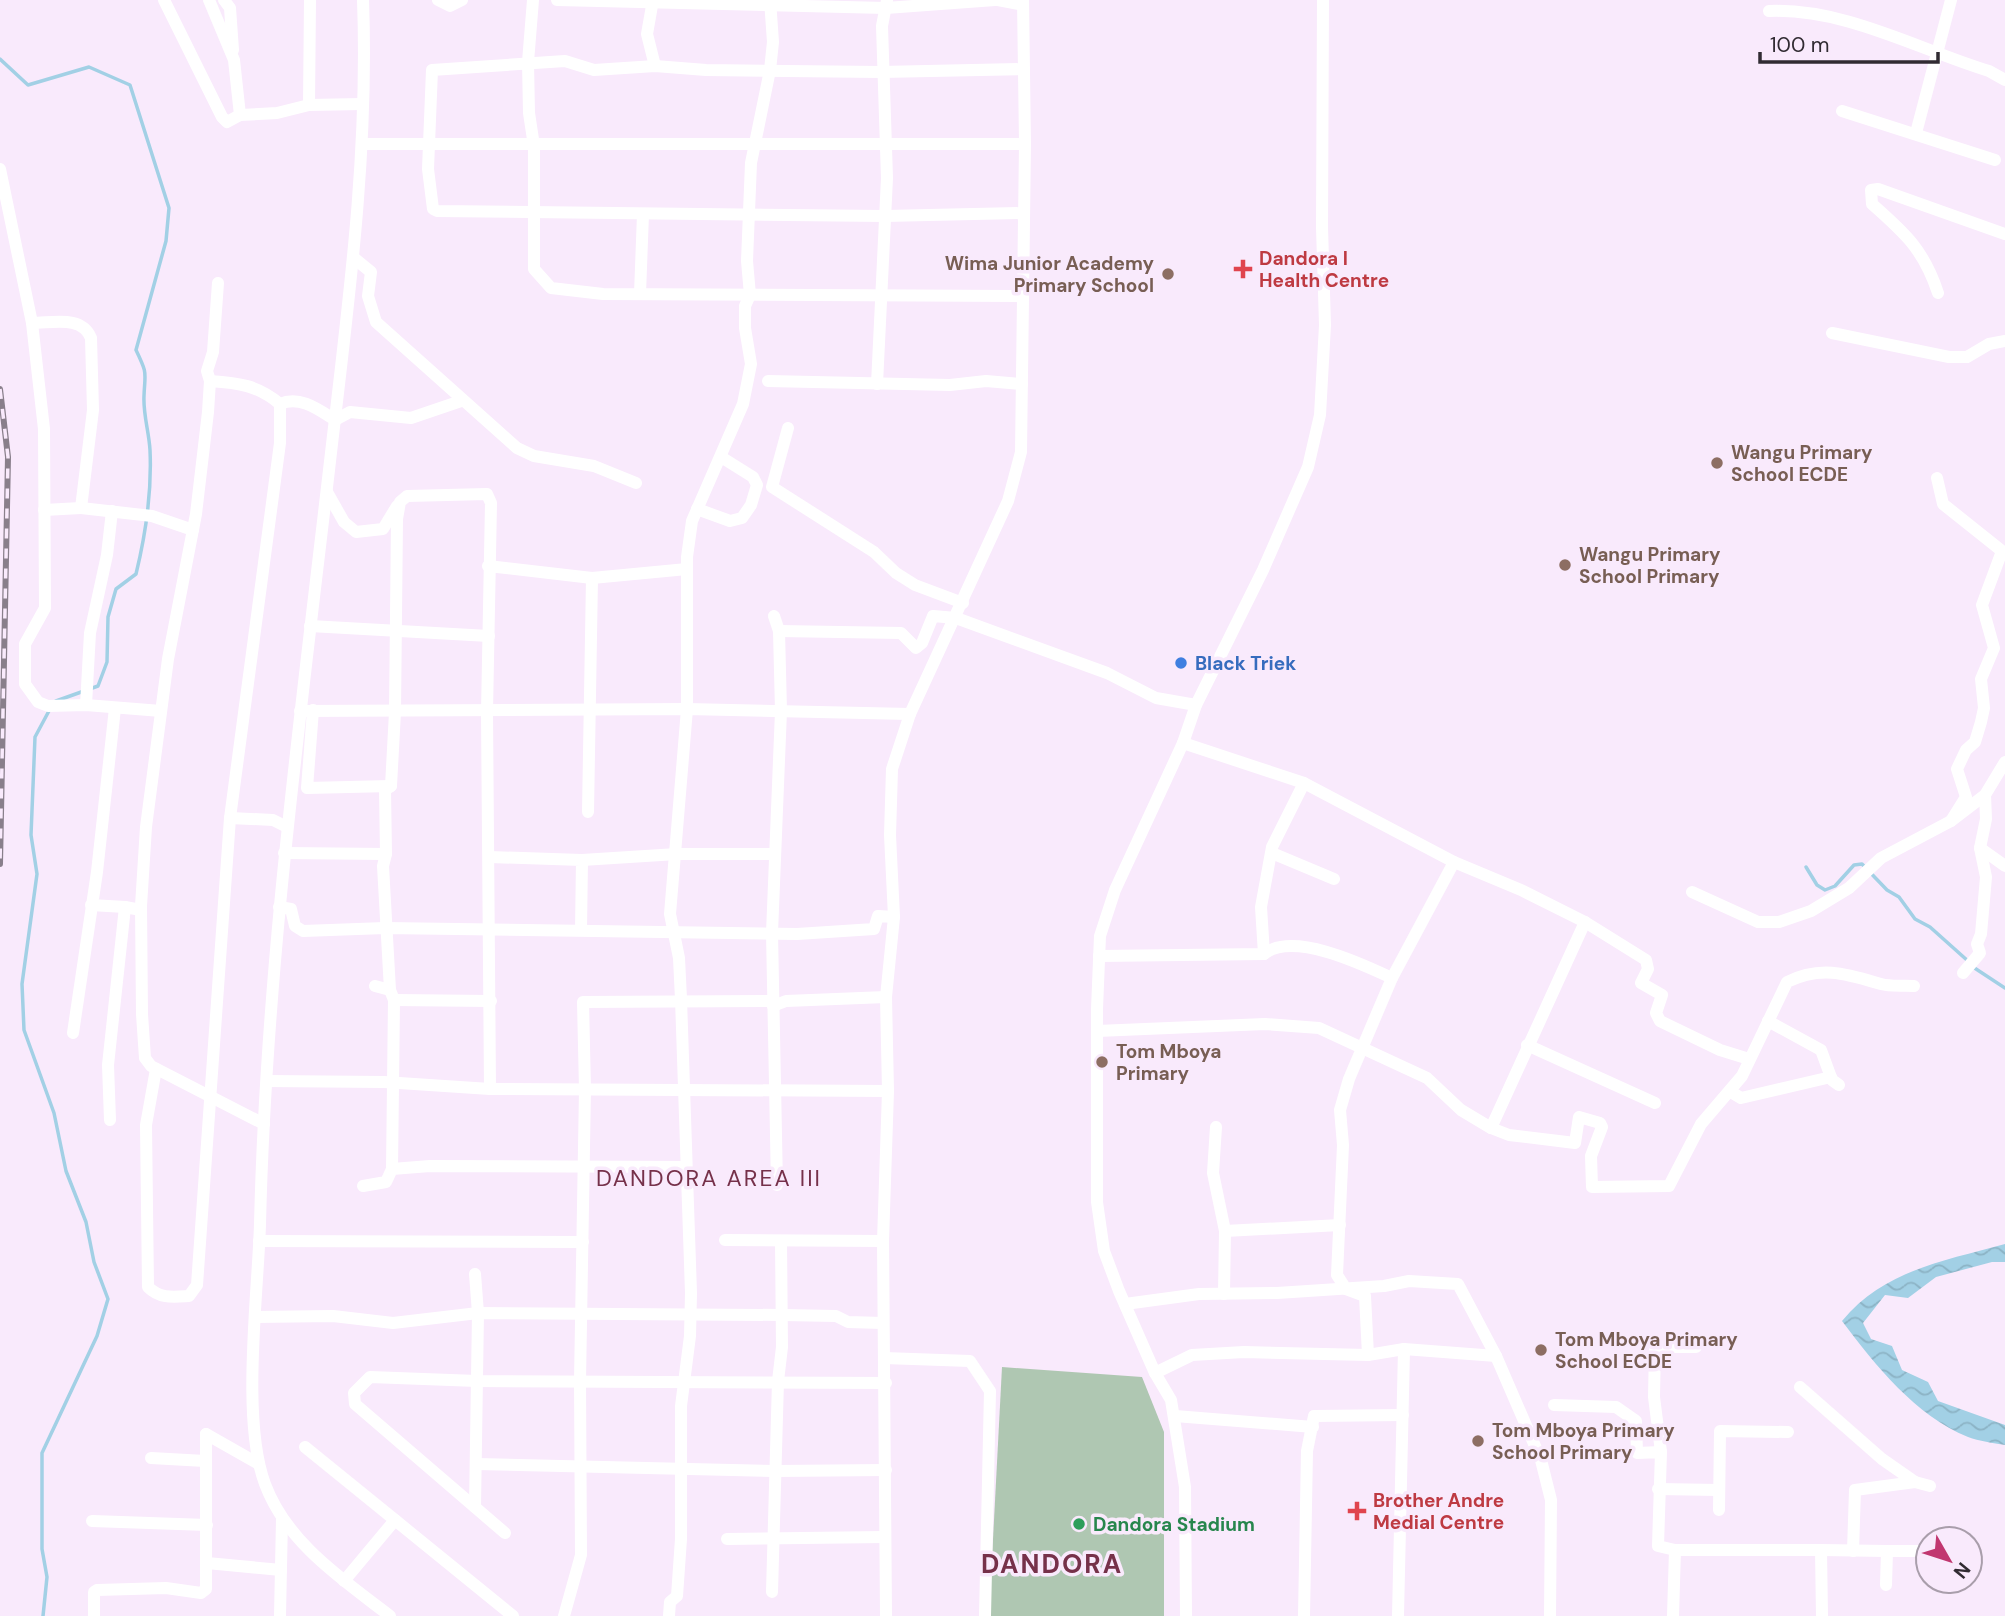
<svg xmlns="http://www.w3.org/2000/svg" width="2005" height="1616" viewBox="0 0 2005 1616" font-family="'DM Sans',sans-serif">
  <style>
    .green { fill: #afc7b2 }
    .water { fill: url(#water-waves) }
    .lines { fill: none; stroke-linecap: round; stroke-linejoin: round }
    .stream { stroke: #a2d0e5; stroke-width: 3.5 }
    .minor { stroke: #fff; stroke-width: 12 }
    .rail-casing { stroke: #897f8b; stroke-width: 6 }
    .rail { stroke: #f9eafc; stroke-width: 3.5; stroke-dasharray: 10; stroke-linecap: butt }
    .health-dot { fill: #e0444e; stroke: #f9eafc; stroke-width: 2.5 }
    .education-dot { fill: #8d6e63; stroke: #f9eafc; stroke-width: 2.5 }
    .shop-dot { fill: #3f7fe0; stroke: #f9eafc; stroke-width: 2.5 }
    .leisure-dot { fill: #2e9e5b; stroke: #f9eafc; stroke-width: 2.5 }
    .labels { text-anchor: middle; stroke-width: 7; stroke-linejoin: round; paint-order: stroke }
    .health-label { font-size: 19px; font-weight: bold; fill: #be3a42; stroke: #f9eafc; text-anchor: start }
    .education-label { font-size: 19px; font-weight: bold; fill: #785e54; stroke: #f9eafc; text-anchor: start }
    .shop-label { font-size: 19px; font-weight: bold; fill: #366cbe; stroke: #f9eafc; text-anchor: start }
    .leisure-label { font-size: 19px; font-weight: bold; fill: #27864d; stroke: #f9eafc; text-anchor: start }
    .quarter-label { font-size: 23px; letter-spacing: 2px; fill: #76314a; stroke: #f9eafc }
    .district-label { font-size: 26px; font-weight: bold; letter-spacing: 2px; fill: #76314a; stroke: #f9eafc }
  </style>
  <defs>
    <pattern id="water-waves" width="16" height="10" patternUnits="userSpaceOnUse" patternTransform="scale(1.75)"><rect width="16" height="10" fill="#a2d0e5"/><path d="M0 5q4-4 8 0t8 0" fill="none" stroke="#8cb3c5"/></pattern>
  </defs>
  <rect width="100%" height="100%" fill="#f9eafc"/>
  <polygon class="green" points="1002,1367 1142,1377 1164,1432 1164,1616 989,1616"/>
  <path class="water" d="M 2005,1244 L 2005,1262 L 1992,1262 L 1936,1277 L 1908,1298 L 1885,1295 L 1863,1323 L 1871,1339 L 1892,1346 L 1902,1370 L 1928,1382 L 1938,1401 L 2005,1425 L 2005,1445 C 1993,1443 1979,1441 1968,1437 C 1916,1416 1875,1365 1842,1321 C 1884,1270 1944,1261 2005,1244 Z"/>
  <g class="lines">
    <g class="stream">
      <path d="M 0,59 L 28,85 L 89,67 L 130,85 L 169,208 L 166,241 L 136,350 C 148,375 145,371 144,396 C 143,414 149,432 150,450 C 152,493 146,533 136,574 L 116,589 L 108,617 L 107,662 L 98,686 L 56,701"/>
      <polyline points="1806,867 1817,885 1825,890 1835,886 1854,865 1862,864 1887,890 1899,897 1915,919 1930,927 1968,961"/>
      <polyline points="1973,967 2005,988"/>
      <polyline points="43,1616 47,1577 42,1549 42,1453 97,1336 108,1299 94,1262 86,1222 66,1171 54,1113 24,1030 22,984 37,874 31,835 35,737 50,709"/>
    </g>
    <g class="minor">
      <polyline points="164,0 222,117 227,122 240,115 277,113 309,105 362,104"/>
      <polyline points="209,0 234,60 240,115"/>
      <polyline points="224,0 230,8 233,50"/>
      <path d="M 363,0 C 369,158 347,313 329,470 C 300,720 266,971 260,1224 C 258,1294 241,1420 265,1484 C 287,1543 342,1579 390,1616"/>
      <polyline points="438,0 450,6 462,0"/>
      <polyline points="533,0 528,62 529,113 534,146 534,269 551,288 603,294 1022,296"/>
      <polyline points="557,0 886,8 995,0"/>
      <polyline points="653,0 647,34 655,66"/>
      <polyline points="998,0 1023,5"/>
      <path d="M 1769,11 C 1845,8 1917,49 1989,71 L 2005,80"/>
      <polyline points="309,105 310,0"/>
      <polyline points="1842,111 1995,160"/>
      <polyline points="1916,133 1951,0"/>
      <polyline points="362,144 1025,144"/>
      <polyline points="0,169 32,323 44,429 45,608 25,644 25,684 38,702 48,706 86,705 161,711"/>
      <polyline points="1023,213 885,216 437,211 433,209 428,169 432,70 565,61 594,70 655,66 706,70 881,72 1024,69"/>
      <polyline points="354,258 371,272 368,296 376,322 517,448 534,456 594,466 636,483"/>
      <polyline points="218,283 213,352 207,371 210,381 208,412 196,514 168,659 146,827 141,906 142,1014 145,1058 151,1066 264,1124"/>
      <path d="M 1938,293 C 1924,250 1905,233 1872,204 L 1871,190 L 1878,189 L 2005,234"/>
      <polyline points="640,294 643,214"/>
      <path d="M 32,323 C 53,323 82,315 91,338 L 93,410 L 81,508 L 152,516 L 193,530"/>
      <polyline points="1832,333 1949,357 1967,357 1989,344 2005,341"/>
      <polyline points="768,381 950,385 986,381 1022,384"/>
      <polyline points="877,384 887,178 882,26 887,0"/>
      <path d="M 280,404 C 300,395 319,410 335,420 L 350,412 L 411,418 L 461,401"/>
      <polyline points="788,428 772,487 874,552 896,573 915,585 963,603"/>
      <polyline points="1937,478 1943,504 2002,551 1982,605 1994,648 1981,679 1984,708 1981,722 1975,742 1966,750 1957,769 1966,797 1951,821"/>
      <polyline points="327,492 344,522 356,532 383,529 397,506"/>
      <polyline points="697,509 730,521 742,518 751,505 757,485 753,477 721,457"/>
      <polyline points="44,510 81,508"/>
      <polyline points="488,566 592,578 687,569"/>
      <polyline points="774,616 779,631 781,711 772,933 777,1185"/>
      <polyline points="310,626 489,636"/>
      <polyline points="779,631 901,633 916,648 922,643 933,616 956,618 1107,673 1156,698 1196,705"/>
      <polyline points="86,705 90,633 107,555 112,511"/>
      <polyline points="313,710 307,788 391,786"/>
      <polyline points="300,711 687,709 910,714"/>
      <polyline points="1183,743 1304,783 1454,862 1521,890 1585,922 1646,960 1648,969 1641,983 1662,995 1656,1013 1660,1021 1720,1050 1749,1059"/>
      <polyline points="588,812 592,578"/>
      <polyline points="230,818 273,820 287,827"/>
      <polyline points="1980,848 2005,866"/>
      <polyline points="284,853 386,854"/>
      <polyline points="1272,853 1334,879"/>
      <polyline points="490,857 582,860 581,930"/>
      <polyline points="582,860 677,854 775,854"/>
      <polyline points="1692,892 1758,922 1779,922 1811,911 1849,888 1881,858 1951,821 1985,795 2005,762"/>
      <polyline points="91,905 125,907"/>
      <polyline points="279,907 291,909 295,926 303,931 385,928 797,934 874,929 878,916 894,917"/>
      <polyline points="1264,954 1261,907 1272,847 1304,783"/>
      <path d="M 1099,956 L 1264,954 C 1293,931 1362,964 1392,978"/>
      <polyline points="1963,973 1980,953 1977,944 1981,934 1986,877 1980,848 1986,819 1985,795"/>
      <polyline points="390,990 383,866 386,854 385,790 391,786 395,712 397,519 400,502 407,496 487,494 491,503 487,712 490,1089"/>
      <polyline points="394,1000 491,1001"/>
      <polyline points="773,1006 786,1001 886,997"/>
      <polyline points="1768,1021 1821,1050 1832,1080 1839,1085"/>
      <path d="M 1097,1031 L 1265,1024 L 1319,1028 L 1427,1078 L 1461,1110 L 1491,1128 L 1509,1135 L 1575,1143 L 1579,1117 L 1600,1123 L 1602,1127 L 1591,1156 L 1592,1187 L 1669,1186 L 1701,1124 L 1742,1076 L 1787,982 C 1821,965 1847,974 1881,984 C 1891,987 1904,985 1914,986"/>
      <polyline points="73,1033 97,872 115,708"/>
      <polyline points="1527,1045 1655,1103"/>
      <path d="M 156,1069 L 146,1125 L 148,1287 C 160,1299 173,1297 189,1296 L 197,1285 L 230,818 L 280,443 L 280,404 C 257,385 239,383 210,381"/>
      <polyline points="267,1081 384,1082 490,1089 888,1091"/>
      <polyline points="1731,1092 1741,1098 1831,1077"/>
      <polyline points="110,1120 108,1065 125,907 141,910"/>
      <polyline points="1216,1127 1213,1173 1225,1231 1224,1294"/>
      <polyline points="1491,1128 1585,922"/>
      <polyline points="392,1169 430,1166 685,1167"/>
      <polyline points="363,1186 386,1182 392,1169 394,1000 390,990 375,986"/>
      <polyline points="1225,1231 1340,1225"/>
      <polyline points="725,1240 883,1241"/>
      <polyline points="259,1241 583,1242"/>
      <polyline points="475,1274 478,1313 475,1507"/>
      <polyline points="1125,1304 1199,1294 1277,1293 1384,1286 1409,1281 1458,1284 1496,1356 1541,1460 1551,1500 1550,1616"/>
      <polyline points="255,1317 333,1316 393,1323 478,1313 783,1315 836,1316 848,1322 883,1323"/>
      <polyline points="1368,1355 1365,1296 1346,1289 1337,1275 1343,1145 1340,1110 1349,1079 1392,978 1454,862"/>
      <polyline points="884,1358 970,1361 990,1391 985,1616"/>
      <polyline points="1155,1373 1192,1355 1244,1352 1368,1355 1404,1349 1496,1356"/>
      <polyline points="1800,1387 1882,1459 1915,1482"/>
      <polyline points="1554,1405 1616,1407 1636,1421 1637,1453 1661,1452 1658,1546 1675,1550 1673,1616"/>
      <polyline points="1175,1416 1313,1427"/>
      <polyline points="206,1434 259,1464"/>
      <polyline points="305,1447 395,1520"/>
      <polyline points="1661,1452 1654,1397 1655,1347 1696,1347"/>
      <polyline points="151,1458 205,1461"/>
      <polyline points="476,1464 775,1471 886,1470"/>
      <polyline points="1658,1489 1718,1490"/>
      <polyline points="1719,1510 1720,1431 1788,1432"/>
      <polyline points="92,1521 207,1525"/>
      <polyline points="505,1533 355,1404 354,1393 370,1377 477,1381 886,1383"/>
      <polyline points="727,1539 885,1537"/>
      <polyline points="1675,1550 1821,1550 1822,1616"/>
      <polyline points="1821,1550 1887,1551 1886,1585"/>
      <polyline points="1853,1551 1855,1490 1915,1482 1930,1486"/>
      <polyline points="1887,1551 1928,1551"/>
      <polyline points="207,1563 281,1570"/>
      <polyline points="344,1581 395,1520 513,1616"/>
      <polyline points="772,1592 778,1381 782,1347 781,1242"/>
      <polyline points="94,1616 94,1592 97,1590 166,1588 201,1593 206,1589 206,1434"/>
      <polyline points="280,1616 282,1519"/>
      <polyline points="564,1616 581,1555 580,1381 585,1089 583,1002 773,1001"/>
      <polyline points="669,1616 670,1602 677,1596 681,1539 681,1406 690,1336 691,1293 681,999 679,958 670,914 687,709 687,557 692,521 743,404 751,364 745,328 745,306 750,295 747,261 751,163 770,70 773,42 770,0"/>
      <polyline points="886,1616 883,1241 888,1091 886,997 894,917 890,835 892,769 910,714 1008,501 1021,452 1025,144 1023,0"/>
      <polyline points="1186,1616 1185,1487 1171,1400 1155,1373 1119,1291 1104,1251 1097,1202 1097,1009 1100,936 1115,890 1183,743 1196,705 1263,570 1308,467 1320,415 1325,325 1322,227 1323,0"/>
      <polyline points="1304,1616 1307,1451 1314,1416 1403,1415"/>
      <polyline points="1398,1616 1404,1349"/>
    </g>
    <defs>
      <polyline id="rail" points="0,389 8,457 0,864"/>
    </defs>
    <use href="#rail" class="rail-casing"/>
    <use href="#rail" class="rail"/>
  </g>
  <g class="health-dot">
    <path d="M1239.5 258.5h7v7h7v7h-7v7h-7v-7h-7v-7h7z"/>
    <path d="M1353.5 1500.5h7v7h7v7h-7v7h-7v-7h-7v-7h7z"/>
  </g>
  <g class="education-dot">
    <circle cx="1168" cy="274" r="7"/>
    <circle cx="1717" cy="463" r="7"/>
    <circle cx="1565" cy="565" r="7"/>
    <circle cx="1102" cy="1062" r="7"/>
    <circle cx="1541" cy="1350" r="7"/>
    <circle cx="1478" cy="1441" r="7"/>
  </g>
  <circle class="shop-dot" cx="1181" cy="663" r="7"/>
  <circle class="leisure-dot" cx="1079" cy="1524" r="7"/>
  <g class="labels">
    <g class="health-label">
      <text x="1259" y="265">Dandora I<tspan x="1259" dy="22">Health Centre</tspan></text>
      <text x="1373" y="1507">Brother Andre<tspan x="1373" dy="22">Medial Centre</tspan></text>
    </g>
    <g class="education-label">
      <text x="1154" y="270" text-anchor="end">Wima Junior Academy<tspan x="1154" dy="22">Primary School</tspan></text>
      <text x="1731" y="459">Wangu Primary<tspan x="1731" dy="22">School ECDE</tspan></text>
      <text x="1579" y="561">Wangu Primary<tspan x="1579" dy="22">School Primary</tspan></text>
      <text x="1116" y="1058">Tom Mboya<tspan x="1116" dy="22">Primary</tspan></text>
      <text x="1555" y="1346">Tom Mboya Primary<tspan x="1555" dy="22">School ECDE</tspan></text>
      <text x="1492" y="1437">Tom Mboya Primary<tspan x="1492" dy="22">School Primary</tspan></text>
    </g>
    <g class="shop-label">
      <text x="1195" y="670">Black Triek</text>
    </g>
    <g class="leisure-label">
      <text x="1093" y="1531">Dandora Stadium</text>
    </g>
    <g class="quarter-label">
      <text x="709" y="1186">DANDORA AREA III</text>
    </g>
    <g class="district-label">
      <text x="1052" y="1573">DANDORA</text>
    </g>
  </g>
  <g transform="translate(1949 1560) rotate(129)"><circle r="33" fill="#f9eafc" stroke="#a99eab" stroke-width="2"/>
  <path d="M0-5L12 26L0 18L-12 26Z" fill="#c13770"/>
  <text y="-10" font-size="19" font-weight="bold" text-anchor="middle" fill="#312b32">N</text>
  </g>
  <path d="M1760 52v10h178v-10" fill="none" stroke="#312b32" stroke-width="3.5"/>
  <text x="1770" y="52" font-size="21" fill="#312b32" stroke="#f9eafc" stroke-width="5" paint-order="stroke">100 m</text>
</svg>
